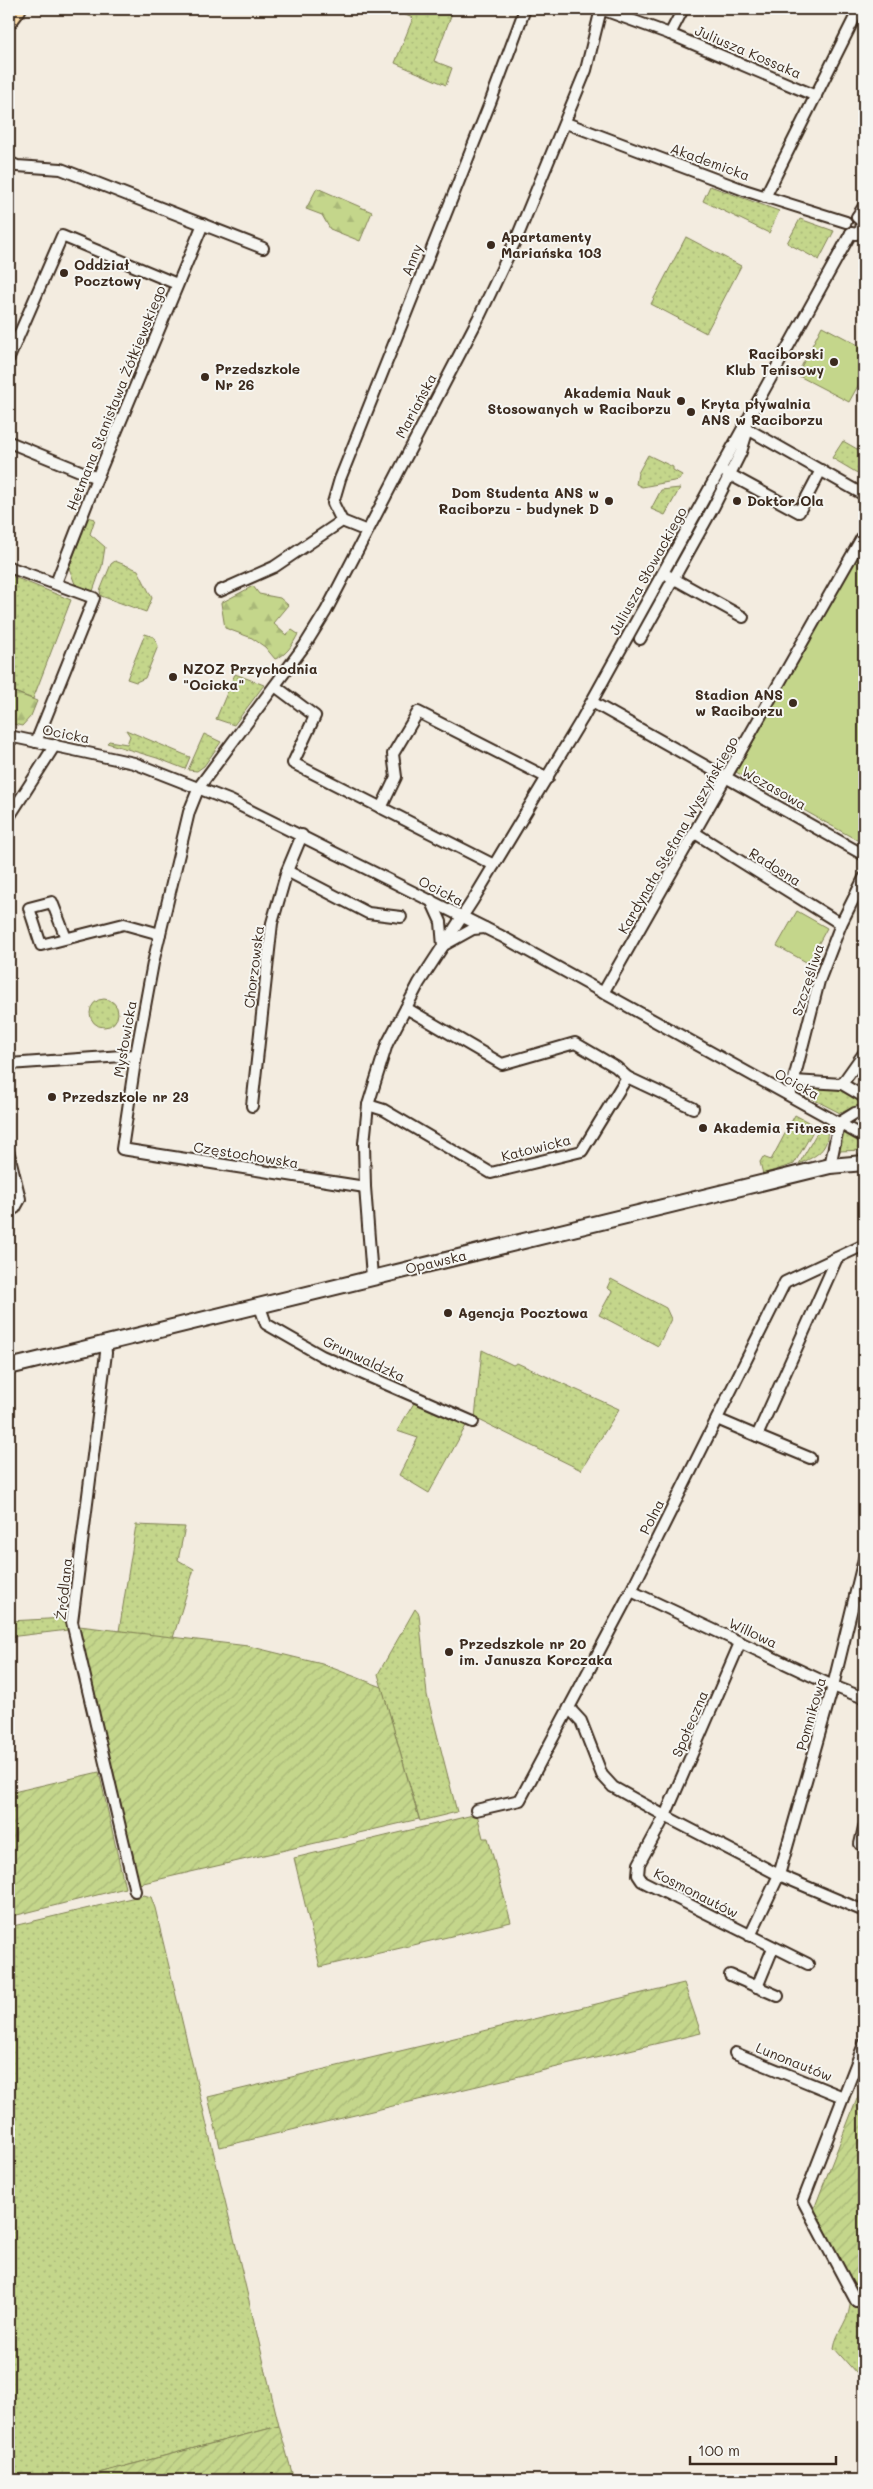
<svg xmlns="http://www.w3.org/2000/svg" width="873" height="2489" viewBox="0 0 873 2489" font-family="Mali,sans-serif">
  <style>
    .grass { fill: url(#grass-dots); stroke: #808054 }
    .forest { fill: url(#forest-firs); stroke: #808054 }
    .garden { fill: url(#garden-furrows); stroke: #808054 }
    .pitch { fill: #c4d68b; stroke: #808054 }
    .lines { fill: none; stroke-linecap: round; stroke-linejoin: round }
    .minor-casing { stroke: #3b2a1e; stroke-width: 14 }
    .secondary-casing { stroke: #3b2a1e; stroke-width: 18 }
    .primary-casing { stroke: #3b2a1e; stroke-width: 19 }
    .minor { stroke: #f6f6f2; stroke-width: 10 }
    .secondary { stroke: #f6f6f2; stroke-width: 14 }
    .primary { stroke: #fbdcab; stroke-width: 15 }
    .poi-dot { fill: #3b2a1e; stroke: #f6f6f2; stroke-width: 2 }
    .labels { text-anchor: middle; stroke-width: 4; stroke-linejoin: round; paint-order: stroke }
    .street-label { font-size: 14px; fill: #3b2a1e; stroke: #f6f6f2 }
    .poi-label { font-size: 14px; font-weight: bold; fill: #3b2a1e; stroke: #f6f6f2; text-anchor: start }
  </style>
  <defs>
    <pattern id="grass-dots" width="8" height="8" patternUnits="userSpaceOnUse" patternTransform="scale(1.25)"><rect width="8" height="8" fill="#c4d68b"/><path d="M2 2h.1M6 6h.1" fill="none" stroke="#a9b878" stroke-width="1.8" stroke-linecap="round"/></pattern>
    <pattern id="forest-firs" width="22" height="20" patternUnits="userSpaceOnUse" patternTransform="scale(1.25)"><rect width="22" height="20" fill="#c4d68b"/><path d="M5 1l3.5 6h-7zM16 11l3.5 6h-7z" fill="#a9b878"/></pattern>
    <pattern id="garden-furrows" width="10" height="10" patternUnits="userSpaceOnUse" patternTransform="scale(1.25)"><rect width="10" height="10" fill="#c4d68b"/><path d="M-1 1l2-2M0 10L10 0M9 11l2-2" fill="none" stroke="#a9b878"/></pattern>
  </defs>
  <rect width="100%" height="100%" fill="#f3ece0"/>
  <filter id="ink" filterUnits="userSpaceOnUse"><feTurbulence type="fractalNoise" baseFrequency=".02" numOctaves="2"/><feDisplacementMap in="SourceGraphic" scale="10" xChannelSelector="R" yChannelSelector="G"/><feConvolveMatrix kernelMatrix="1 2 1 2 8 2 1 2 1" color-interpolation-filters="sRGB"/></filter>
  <g filter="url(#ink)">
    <g class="grass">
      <polygon points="390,9 442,9 452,13 434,61 452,68 446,85 395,63 413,18"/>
      <polygon points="710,186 779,211 769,233 703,201"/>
      <polygon points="800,219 834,231 819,260 787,243"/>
      <polygon points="686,237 741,266 706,333 651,304"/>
      <polygon points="843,441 864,453 864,477 832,458"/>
      <polygon points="648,455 673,467 673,470 682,475 679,480 642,487 636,484 638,473"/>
      <polygon points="680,488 665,515 651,509 661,490"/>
      <polygon points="88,517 95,519 90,534 105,547 102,566 93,591 75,584 69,568"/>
      <polygon points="115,561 138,570 152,598 146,612 101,596 100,591 111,564"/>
      <polygon points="9,575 71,600 33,699 9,690"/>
      <polygon points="145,634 154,637 158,646 145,678 136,682 127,679"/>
      <polygon points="235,674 264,685 234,725 216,719"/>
      <polygon points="126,730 190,757 185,769 157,758 107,743 109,741 127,744 130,736"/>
      <polygon points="204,734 221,742 204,766 197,771 188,770"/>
      <circle cx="104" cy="1013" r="14"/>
      <polygon points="801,1086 844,1089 864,1100 864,1103 840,1113 803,1094 800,1089"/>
      <polygon points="795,1115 810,1123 812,1133 794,1164 763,1174 760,1162 763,1157 771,1160"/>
      <path d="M 822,1124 L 827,1128 C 830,1150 816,1156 799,1164 Z"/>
      <polygon points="843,1133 864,1145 864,1150 839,1151"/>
      <polygon points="611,1279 666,1308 671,1319 658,1346 599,1315 612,1291 607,1288"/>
      <polygon points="482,1350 513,1365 517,1363 619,1409 581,1470 475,1418"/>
      <polygon points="414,1403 467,1424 429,1493 399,1475 418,1438 397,1431"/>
      <polygon points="136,1525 185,1527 178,1560 194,1569 173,1638 119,1631"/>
      <polygon points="415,1609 419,1614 427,1695 457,1812 420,1821 378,1674"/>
      <polygon points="67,1618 68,1630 9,1637 9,1621"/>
      <polygon points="144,1895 151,1897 155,1908 279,2426 72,2480 9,2480 9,1927"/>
      <path d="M 850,2299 L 859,2301 L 864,2310 L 864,2382 L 834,2348 C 836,2331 852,2318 850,2299 Z"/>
    </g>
    <g class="forest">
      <polygon points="317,188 372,212 360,241 330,229 322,215 306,209"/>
      <path d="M 253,586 L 259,594 L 280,598 L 288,605 L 273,623 L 286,635 L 292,630 L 298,634 C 293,644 287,655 275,659 L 265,647 L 252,638 L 225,628 L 221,603 Z"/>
      <polygon points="9,690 37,701 31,716 22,726 9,723"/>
    </g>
    <g class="garden">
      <polygon points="79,1626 248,1646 322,1664 382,1687 419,1819 139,1884"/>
      <polygon points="99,1772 125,1888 9,1917 9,1793"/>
      <polygon points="477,1814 483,1838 488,1838 511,1922 320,1967 294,1858"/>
      <polygon points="684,1983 701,2033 220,2147 208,2097"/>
      <polygon points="864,2081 864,2310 812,2214"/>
      <polygon points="279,2426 294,2480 72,2480"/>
    </g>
    <g class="pitch">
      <polygon points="822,326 864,348 864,375 849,402 797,375"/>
      <polygon points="864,545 864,844 736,772"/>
      <polygon points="797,911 827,928 808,963 777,946"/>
    </g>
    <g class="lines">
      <defs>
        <g id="minor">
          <polyline points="601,9 670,34 816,96"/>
          <polyline points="670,34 683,9"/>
          <polyline points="566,123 744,190 846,222"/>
          <polyline points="9,162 17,166 61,169 263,248"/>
          <polyline points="765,197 859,9"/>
          <polyline points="857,217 864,206"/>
          <polyline points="851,233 856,234 861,230 862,222 857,217"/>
          <polyline points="9,358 62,236 177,284"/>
          <polyline points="744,427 864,495"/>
          <polyline points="9,442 97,478"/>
          <polyline points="725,472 799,512 821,470"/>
          <polyline points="342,521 333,503 340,479 490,103 525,9"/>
          <polyline points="9,567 94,598 36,742"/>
          <polyline points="669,576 743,617"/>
          <polyline points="56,583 97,478 203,224"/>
          <polyline points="220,591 274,567 342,521 367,531"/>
          <polyline points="640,639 714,506 741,452 748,429"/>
          <polyline points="275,686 315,716 293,763 494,865"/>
          <polyline points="592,702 864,855"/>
          <polyline points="9,736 134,763 231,801 501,936 864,1137"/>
          <polyline points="381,808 396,777 393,754 418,712 548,778"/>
          <polyline points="9,817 55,745"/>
          <polyline points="695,833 841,924"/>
          <polyline points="287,871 368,913 401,917"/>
          <polyline points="431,900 441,922 443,946"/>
          <polyline points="66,938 52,902 29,908 41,945 124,924 160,934"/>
          <polyline points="446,944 473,929 485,928"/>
          <polyline points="603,993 864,534"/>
          <polyline points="406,1008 502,1064 575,1043 616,1067 627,1077 693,1108"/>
          <polyline points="9,1064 136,1055"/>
          <polyline points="794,1081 842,1084 864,1097"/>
          <polyline points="842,1084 864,1053"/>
          <polyline points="790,1095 819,981 841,924 864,878"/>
          <polyline points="368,1105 384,1110 491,1173 582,1151 627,1077"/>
          <polyline points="252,1106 272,923 287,871 302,835"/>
          <polyline points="9,1154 20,1199 15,1208 9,1211"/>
          <polyline points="830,1166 839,1123 855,1113 864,1111"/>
          <polyline points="365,1187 122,1149 136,1055 153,963 189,812 199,787 305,645 326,611 480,315 518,235 586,70 601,9"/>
          <polyline points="372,1277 365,1187 364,1143 368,1105 387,1044 419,983 473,900 582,719 851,233"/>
          <polyline points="259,1304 266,1324 322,1356 473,1422"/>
          <polyline points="105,1343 106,1353 72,1622 135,1891"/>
          <polyline points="717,1419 757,1436 837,1258"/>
          <polyline points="757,1436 810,1458"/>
          <polyline points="631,1591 833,1686 864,1698"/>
          <polyline points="740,1643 665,1816 639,1864 638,1875 642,1881 808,1964"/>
          <polyline points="569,1708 581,1721 602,1775 613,1787 665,1816 779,1875 864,1911"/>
          <polyline points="476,1810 520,1800 631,1591 785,1282 864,1245"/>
          <polyline points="864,1827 860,1844 864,1845"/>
          <polyline points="750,1936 779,1875 833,1686 864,1559"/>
          <polyline points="730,1975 778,1996"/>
          <polyline points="757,1987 773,1948"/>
          <polyline points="735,2053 843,2097"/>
          <polyline points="856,2301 803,2201 864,2044"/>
        </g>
        <polyline id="secondary" points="9,1367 830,1166 864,1163"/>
        <polyline id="primary" points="9,21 18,9"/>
      </defs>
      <use href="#minor" class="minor-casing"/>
      <use href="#secondary" class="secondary-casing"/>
      <use href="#primary" class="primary-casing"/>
      <use href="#minor" class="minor"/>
      <use href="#secondary" class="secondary"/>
      <use href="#primary" class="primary"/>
    </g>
  </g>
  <g class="poi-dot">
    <circle cx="491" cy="245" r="5"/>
    <circle cx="64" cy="273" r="5"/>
    <circle cx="834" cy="362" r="5"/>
    <circle cx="205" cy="377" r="5"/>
    <circle cx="681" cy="401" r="5"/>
    <circle cx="691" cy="412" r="5"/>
    <circle cx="609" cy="501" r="5"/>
    <circle cx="737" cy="501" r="5"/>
    <circle cx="173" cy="677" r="5"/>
    <circle cx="793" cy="703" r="5"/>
    <circle cx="52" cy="1097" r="5"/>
    <circle cx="703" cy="1128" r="5"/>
    <circle cx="448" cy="1313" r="5"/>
    <circle cx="449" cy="1652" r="5"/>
  </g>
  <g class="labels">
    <g class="street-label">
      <text transform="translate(748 52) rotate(23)" y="5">Juliusza Kossaka</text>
      <text transform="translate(710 162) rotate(20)" y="5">Akademicka</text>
      <text transform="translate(412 260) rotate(-68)" y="5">Anny</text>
      <text transform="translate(116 398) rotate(-68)" y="5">Hetmana Stanisława Żółkiewskiego</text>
      <text transform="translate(416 406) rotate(-62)" y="5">Mariańska</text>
      <text transform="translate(648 571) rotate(-61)" y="5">Juliusza Słowackiego</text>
      <text transform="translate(66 734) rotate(11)" y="5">Ocicka</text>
      <text transform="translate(774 788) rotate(30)" y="5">Wczasowa</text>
      <text transform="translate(678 835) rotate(-60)" y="5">Kardynała Stefana Wyszyńskiego</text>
      <text transform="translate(775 867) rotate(32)" y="5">Radosna</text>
      <text transform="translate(441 891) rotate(27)" y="5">Ocicka</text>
      <text transform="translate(254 967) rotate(-83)" y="5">Chorzowska</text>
      <text transform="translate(808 980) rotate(-72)" y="5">Szczęśliwa</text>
      <text transform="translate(125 1039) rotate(-80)" y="5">Mysłowicka</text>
      <text transform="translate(797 1084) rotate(29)" y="5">Ocicka</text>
      <text transform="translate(536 1148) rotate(-14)" y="5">Katowicka</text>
      <text transform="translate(246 1155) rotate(9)" y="5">Częstochowska</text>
      <text transform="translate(436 1262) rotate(-13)" y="5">Opawska</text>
      <text transform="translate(364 1359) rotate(25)" y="5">Grunwaldzka</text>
      <text transform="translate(652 1517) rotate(-63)" y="5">Polna</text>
      <text transform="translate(64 1589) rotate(-84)" y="5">Źródlana</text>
      <text transform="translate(753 1633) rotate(25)" y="5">Willowa</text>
      <text transform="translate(811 1714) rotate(-74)" y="5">Pomnikowa</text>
      <text transform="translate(690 1724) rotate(-67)" y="5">Społeczna</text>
      <text transform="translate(696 1893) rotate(27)" y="5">Kosmonautów</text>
      <text transform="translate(794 2062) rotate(22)" y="5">Lunonautów</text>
    </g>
    <g class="poi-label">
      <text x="501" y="242">Apartamenty<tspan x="501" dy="16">Mariańska 103</tspan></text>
      <text x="74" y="270">Oddział<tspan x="74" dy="16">Pocztowy</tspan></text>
      <text x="824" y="359" text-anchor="end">Raciborski<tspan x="824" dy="16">Klub Tenisowy</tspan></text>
      <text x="215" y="374">Przedszkole<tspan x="215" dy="16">Nr 26</tspan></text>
      <text x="671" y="398" text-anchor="end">Akademia Nauk<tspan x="671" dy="16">Stosowanych w Raciborzu</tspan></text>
      <text x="701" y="409">Kryta pływalnia<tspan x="701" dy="16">ANS w Raciborzu</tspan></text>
      <text x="599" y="498" text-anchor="end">Dom Studenta ANS w<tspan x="599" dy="16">Raciborzu - budynek D</tspan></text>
      <text x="747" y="506">Doktor Ola</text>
      <text x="183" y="674">NZOZ Przychodnia<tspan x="183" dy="16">"Ocicka"</tspan></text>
      <text x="783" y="700" text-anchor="end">Stadion ANS<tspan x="783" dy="16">w Raciborzu</tspan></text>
      <text x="62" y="1102">Przedszkole nr 23</text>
      <text x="713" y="1133">Akademia Fitness</text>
      <text x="458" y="1318">Agencja Pocztowa</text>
      <text x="459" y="1649">Przedszkole nr 20<tspan x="459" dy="16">im. Janusza Korczaka</tspan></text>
    </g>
  </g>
  <rect width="873" height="2489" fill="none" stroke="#f6f6f2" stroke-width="30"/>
  <rect x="15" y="15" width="843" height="2459" fill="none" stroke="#3b2a1e" stroke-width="2" filter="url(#ink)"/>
  <path d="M690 2456v8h146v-8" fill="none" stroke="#3b2a1e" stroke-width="2.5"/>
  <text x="698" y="2456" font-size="15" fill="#3b2a1e" stroke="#f6f6f2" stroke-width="4" paint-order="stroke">100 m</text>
</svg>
